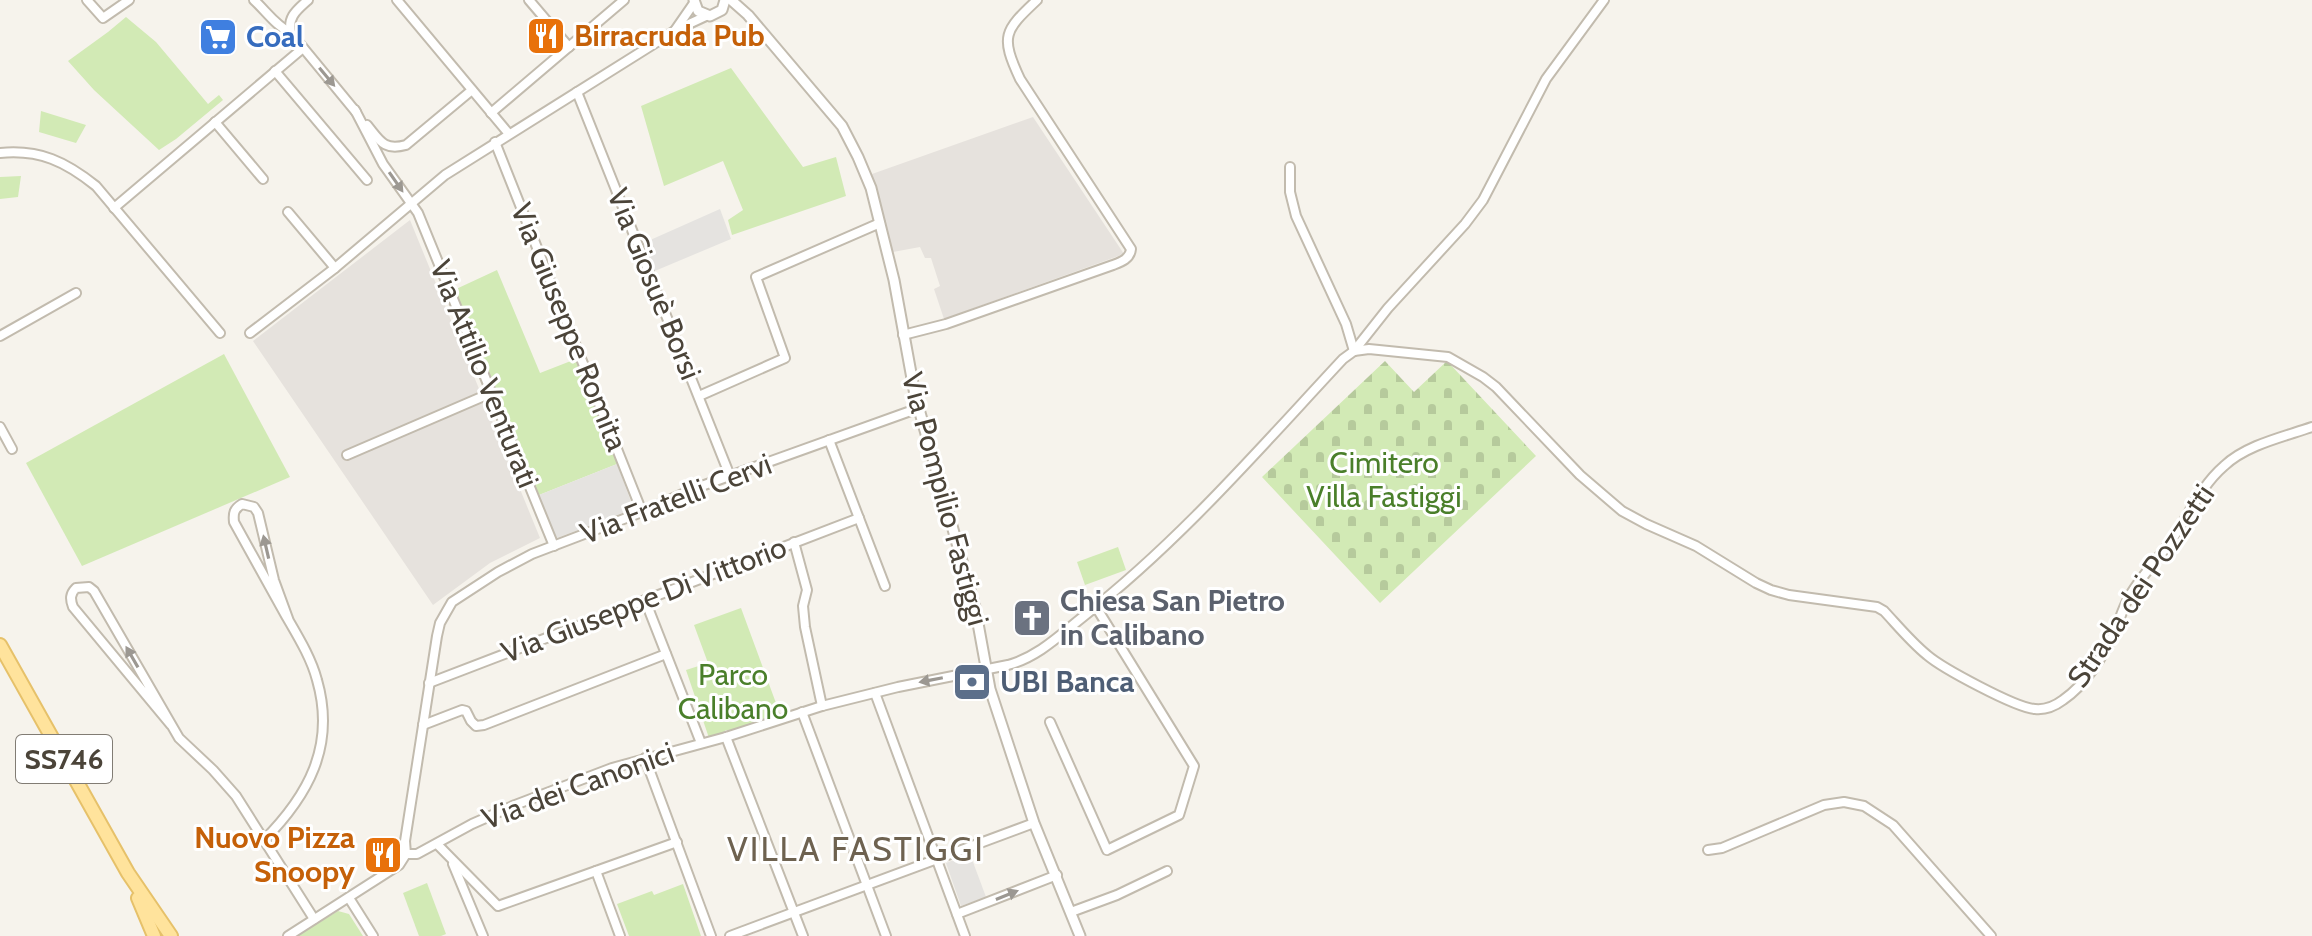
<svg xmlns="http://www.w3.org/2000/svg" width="2312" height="936" viewBox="0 0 2312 936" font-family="Cabin,sans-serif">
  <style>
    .industrial { fill: #e6e2dd }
    .green { fill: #d2eab5 }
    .cemetery { fill: url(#cemetery-stones) }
    .parking { fill: #e5e3e0 }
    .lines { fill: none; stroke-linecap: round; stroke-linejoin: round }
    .minor-casing { stroke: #c2bbae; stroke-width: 12 }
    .tertiary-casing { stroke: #c2bbae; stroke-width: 13 }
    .primary-casing { stroke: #e6c16a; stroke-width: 16 }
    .minor { stroke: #fff; stroke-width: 8 }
    .tertiary { stroke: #fff; stroke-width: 9 }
    .primary { stroke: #ffe39c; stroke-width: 12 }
    .oneway { fill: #9c9892 }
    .labels { text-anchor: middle; stroke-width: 6; stroke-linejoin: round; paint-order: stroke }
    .shield { fill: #fff; stroke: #817c74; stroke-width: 2 }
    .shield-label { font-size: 28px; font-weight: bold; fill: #4b4439 }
    .food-label { font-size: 30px; font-weight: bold; fill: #c56008; stroke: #fff; text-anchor: start }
    .shop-label { font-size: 30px; font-weight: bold; fill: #366cbe; stroke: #fff; text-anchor: start }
    .street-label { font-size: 30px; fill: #4b4439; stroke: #fff }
    .park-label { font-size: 30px; fill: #4a7f2a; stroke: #fff }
    .worship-label { font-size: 30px; font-weight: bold; fill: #5b616d; stroke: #fff; text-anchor: start }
    .service-label { font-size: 30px; font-weight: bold; fill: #4e5e75; stroke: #fff; text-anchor: start }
    .quarter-label { font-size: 34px; letter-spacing: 2px; fill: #6e6250; stroke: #fff }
  </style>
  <defs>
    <pattern id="cemetery-stones" width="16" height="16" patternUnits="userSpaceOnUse" patternTransform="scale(2)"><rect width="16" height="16" fill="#d2eab5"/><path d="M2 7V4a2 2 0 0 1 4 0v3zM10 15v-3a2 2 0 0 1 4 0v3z" fill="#b6ca9c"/></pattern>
  </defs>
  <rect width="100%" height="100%" fill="#f6f3ec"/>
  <g class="industrial">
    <polygon points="1033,117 1124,254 944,319 934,289 940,286 931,258 925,258 920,247 893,252 872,174"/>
    <polygon points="410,220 540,538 490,563 433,605 253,341"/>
  </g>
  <g class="green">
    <polygon points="126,17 156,42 208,104 219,95 223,100 176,139 159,150 94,90 68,61 108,32"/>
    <polygon points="731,68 803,167 836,157 846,196 732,235 728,220 743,210 723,161 664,186 641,106"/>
    <polygon points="41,111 86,125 76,143 39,132"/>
    <polygon points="21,176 18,197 0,199 0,177"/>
    <polygon points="497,270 540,373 576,359 617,464 539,495 454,290"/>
    <polygon points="224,354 290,477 82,566 26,463"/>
    <polygon points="1118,547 1126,570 1085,585 1077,562"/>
    <polygon points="741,608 780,714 732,733 726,730 721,734 709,738 686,670 708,663 694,625"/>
    <polygon points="427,883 446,934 441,936 419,936 403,893"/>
    <polygon points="683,884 701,936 629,936 617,904 652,891 654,895"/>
    <polygon points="338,911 349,914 363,936 297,936"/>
  </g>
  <polygon class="cemetery" points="1385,361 1414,392 1447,361 1536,456 1380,603 1262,477"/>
  <g class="parking">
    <polygon points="720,209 731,239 650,273 639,245"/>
    <polygon points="617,464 633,507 630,510 557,538 552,531 539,495"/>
    <polygon points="970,854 986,897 961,906 946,863"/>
  </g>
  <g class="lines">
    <defs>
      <g id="minor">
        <polyline points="87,0 103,18 129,0"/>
        <path d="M 254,0 C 266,11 276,26 291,33"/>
        <path d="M 308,0 C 297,10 287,17 291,33 L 356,112"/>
        <polyline points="397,0 509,134"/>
        <polyline points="529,0 569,47"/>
        <polyline points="676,29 694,3"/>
        <polyline points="275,71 367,180"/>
        <polyline points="577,92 730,476"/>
        <polyline points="355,110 383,164 418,213 554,546"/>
        <polyline points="491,113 624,0"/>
        <polyline points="215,122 263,179"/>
        <path d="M 367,125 C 380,141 384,151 406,145 L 472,90"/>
        <polyline points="495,142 642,512"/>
        <path d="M 0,153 C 40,149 66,162 96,186 L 220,333"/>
        <polyline points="1290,167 1290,192 1296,216 1346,324 1354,351"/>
        <polyline points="114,208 303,48"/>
        <polyline points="288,212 335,268"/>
        <polyline points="250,333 335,268 445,175 676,30 706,16"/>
        <path d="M 903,335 L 946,324 L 1113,265 C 1121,262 1130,259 1131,249 L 1020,79 C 1000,36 1004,31 1037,0"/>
        <polyline points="0,336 76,293"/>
        <path d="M 1354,351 L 1369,349 L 1448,357 L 1483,377 L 1496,387 L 1580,475 L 1622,511 L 1646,524 L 1696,546 L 1756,583 L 1771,590 L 1789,595 L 1877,607 L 1884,611 C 1898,626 1911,642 1927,655 C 1942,668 2016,708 2035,709 C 2045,710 2055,706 2063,700 C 2085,685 2103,657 2114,633 C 2119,622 2122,610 2128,599 C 2140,576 2161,557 2175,535 C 2190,512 2202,485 2224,466 C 2246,445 2283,437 2312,427"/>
        <polyline points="699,396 785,358 756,277 880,223"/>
        <polyline points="0,427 12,449"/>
        <polyline points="829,440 885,586"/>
        <polyline points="347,455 491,393"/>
        <polyline points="794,542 807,590 803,606 805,627 822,706"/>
        <polyline points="645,600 701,743"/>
        <polyline points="429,683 859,518"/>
        <polyline points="875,693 965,936"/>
        <polyline points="802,712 886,936"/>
        <polyline points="1050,722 1107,850 1179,815 1194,766 1096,607"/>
        <path d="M 171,725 L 73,607 C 70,599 70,594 76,588 L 89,587 L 94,591 L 179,738 L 213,770 L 236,796 L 314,919"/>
        <polyline points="423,725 462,710 466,711 471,721 476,726 484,725 666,654"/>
        <polyline points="726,737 803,936"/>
        <polyline points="645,758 711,936"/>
        <path d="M 263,841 C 308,796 336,746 317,680 C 311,657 297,635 285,614 C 268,583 251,553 234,522 C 233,513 234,509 242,504 L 254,507 L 258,513 L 274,580 L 289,621"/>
        <polyline points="437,844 498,906 677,842"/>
        <polyline points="1708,850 1722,848 1824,805 1844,802 1864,806 1893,825 1991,936"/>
        <path d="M 406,854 L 417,854 L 472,824 L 515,805 L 612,768 L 726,737 L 822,706 L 898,687 L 1008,665 C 1038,657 1060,635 1084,616 C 1180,541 1260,448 1343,359 L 1354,351 L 1388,308 L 1465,224 L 1483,200 L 1546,79 L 1604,0"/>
        <polyline points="406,854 405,841 437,636 440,623 452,602 498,572 532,554 642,512 696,488 919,408"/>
        <polyline points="453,864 483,936"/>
        <polyline points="596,871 620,936"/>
        <polyline points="349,898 373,936"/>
        <polyline points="1071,912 1117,895 1167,871"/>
        <polyline points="957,914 1057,875"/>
        <polyline points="288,936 399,865 406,854"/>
        <polyline points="730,936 1034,823"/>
      </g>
      <g id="tertiary">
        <polyline points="694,0 698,11 710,16 722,10 725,0"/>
        <polyline points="731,0 748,15 842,126 858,157 871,188 894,280 915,395 975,607 990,689 1034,823 1080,936"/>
      </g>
      <g id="primary">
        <polyline points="0,645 128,873 171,936"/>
        <polyline points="138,898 154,936"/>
      </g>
    </defs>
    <use href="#minor" class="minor-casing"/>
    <use href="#tertiary" class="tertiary-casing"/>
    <use href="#primary" class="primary-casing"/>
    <use href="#minor" class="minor"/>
    <use href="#tertiary" class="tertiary"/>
    <use href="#primary" class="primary"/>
  </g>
  <defs><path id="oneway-solid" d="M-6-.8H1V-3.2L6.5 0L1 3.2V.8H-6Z" transform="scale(2)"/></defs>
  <g class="oneway">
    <use href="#oneway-solid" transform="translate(327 77) rotate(50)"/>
    <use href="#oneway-solid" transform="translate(396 182) rotate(55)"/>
    <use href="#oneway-solid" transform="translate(266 547) rotate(-103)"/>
    <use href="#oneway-solid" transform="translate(132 657) rotate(-120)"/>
    <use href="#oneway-solid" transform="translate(931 680) rotate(169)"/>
    <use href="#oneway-solid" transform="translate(1007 895) rotate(-22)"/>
  </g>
  <defs>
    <symbol id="restaurant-square" viewBox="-11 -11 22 22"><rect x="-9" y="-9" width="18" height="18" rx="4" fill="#e8710a" stroke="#fff"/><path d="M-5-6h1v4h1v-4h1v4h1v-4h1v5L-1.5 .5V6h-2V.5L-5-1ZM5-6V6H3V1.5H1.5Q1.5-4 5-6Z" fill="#fff"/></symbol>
    <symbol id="supermarket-square" viewBox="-11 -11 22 22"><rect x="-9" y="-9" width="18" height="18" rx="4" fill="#3f7fe0" stroke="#fff"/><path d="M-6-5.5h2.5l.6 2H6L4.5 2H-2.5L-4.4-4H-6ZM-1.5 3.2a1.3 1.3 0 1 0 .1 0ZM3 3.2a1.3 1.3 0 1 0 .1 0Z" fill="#fff"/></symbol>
    <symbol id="church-square" viewBox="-11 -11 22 22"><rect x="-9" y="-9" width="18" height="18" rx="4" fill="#6b7280" stroke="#fff"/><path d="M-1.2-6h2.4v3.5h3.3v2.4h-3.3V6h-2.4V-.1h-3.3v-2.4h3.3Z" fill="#fff"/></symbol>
    <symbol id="bank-square" viewBox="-11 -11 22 22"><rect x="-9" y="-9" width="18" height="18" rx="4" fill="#5c6f8a" stroke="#fff"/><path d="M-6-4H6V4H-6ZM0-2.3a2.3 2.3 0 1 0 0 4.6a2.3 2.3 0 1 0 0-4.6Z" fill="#fff"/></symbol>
  </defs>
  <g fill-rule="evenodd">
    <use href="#restaurant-square" x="524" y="14" width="44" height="44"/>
    <use href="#supermarket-square" x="196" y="15" width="44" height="44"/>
    <use href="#church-square" x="1010" y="596" width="44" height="44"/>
    <use href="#bank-square" x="950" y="660" width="44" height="44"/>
    <use href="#restaurant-square" x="361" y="833" width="44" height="44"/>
  </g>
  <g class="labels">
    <rect class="shield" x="16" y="735" width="96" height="48" rx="6"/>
    <g class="shield-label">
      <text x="64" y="769">SS746</text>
    </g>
    <g class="food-label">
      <text x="574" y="46">Birracruda Pub</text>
      <text x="355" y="848" text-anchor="end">Nuovo Pizza<tspan x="355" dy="34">Snoopy</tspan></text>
    </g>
    <g class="shop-label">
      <text x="246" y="47">Coal</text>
    </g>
    <g class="street-label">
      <text transform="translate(654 284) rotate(68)" y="10">Via Giosuè Borsi</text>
      <text transform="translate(569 327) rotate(68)" y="10">Via Giuseppe Romita</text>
      <text transform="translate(484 374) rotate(68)" y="10">Via Attilio Venturati</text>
      <text transform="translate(676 499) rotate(-21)" y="10">Via Fratelli Cervi</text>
      <text transform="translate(945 499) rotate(75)" y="10">Via Pompilio Fastiggi</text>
      <text transform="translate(2141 586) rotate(-56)" y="10">Strada dei Pozzetti</text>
      <text transform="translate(644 600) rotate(-21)" y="10">Via Giuseppe Di Vittorio</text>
      <text transform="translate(578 786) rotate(-20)" y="10">Via dei Canonici</text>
    </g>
    <g class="park-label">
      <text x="1384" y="473">Cimitero<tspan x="1384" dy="34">Villa Fastiggi</tspan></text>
      <text x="733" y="685">Parco<tspan x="733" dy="34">Calibano</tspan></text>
    </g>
    <g class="worship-label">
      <text x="1060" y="611">Chiesa San Pietro<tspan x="1060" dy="34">in Calibano</tspan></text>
    </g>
    <g class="service-label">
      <text x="1000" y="692">UBI Banca</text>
    </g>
    <g class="quarter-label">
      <text x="856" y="861">VILLA FASTIGGI</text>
    </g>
  </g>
</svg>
